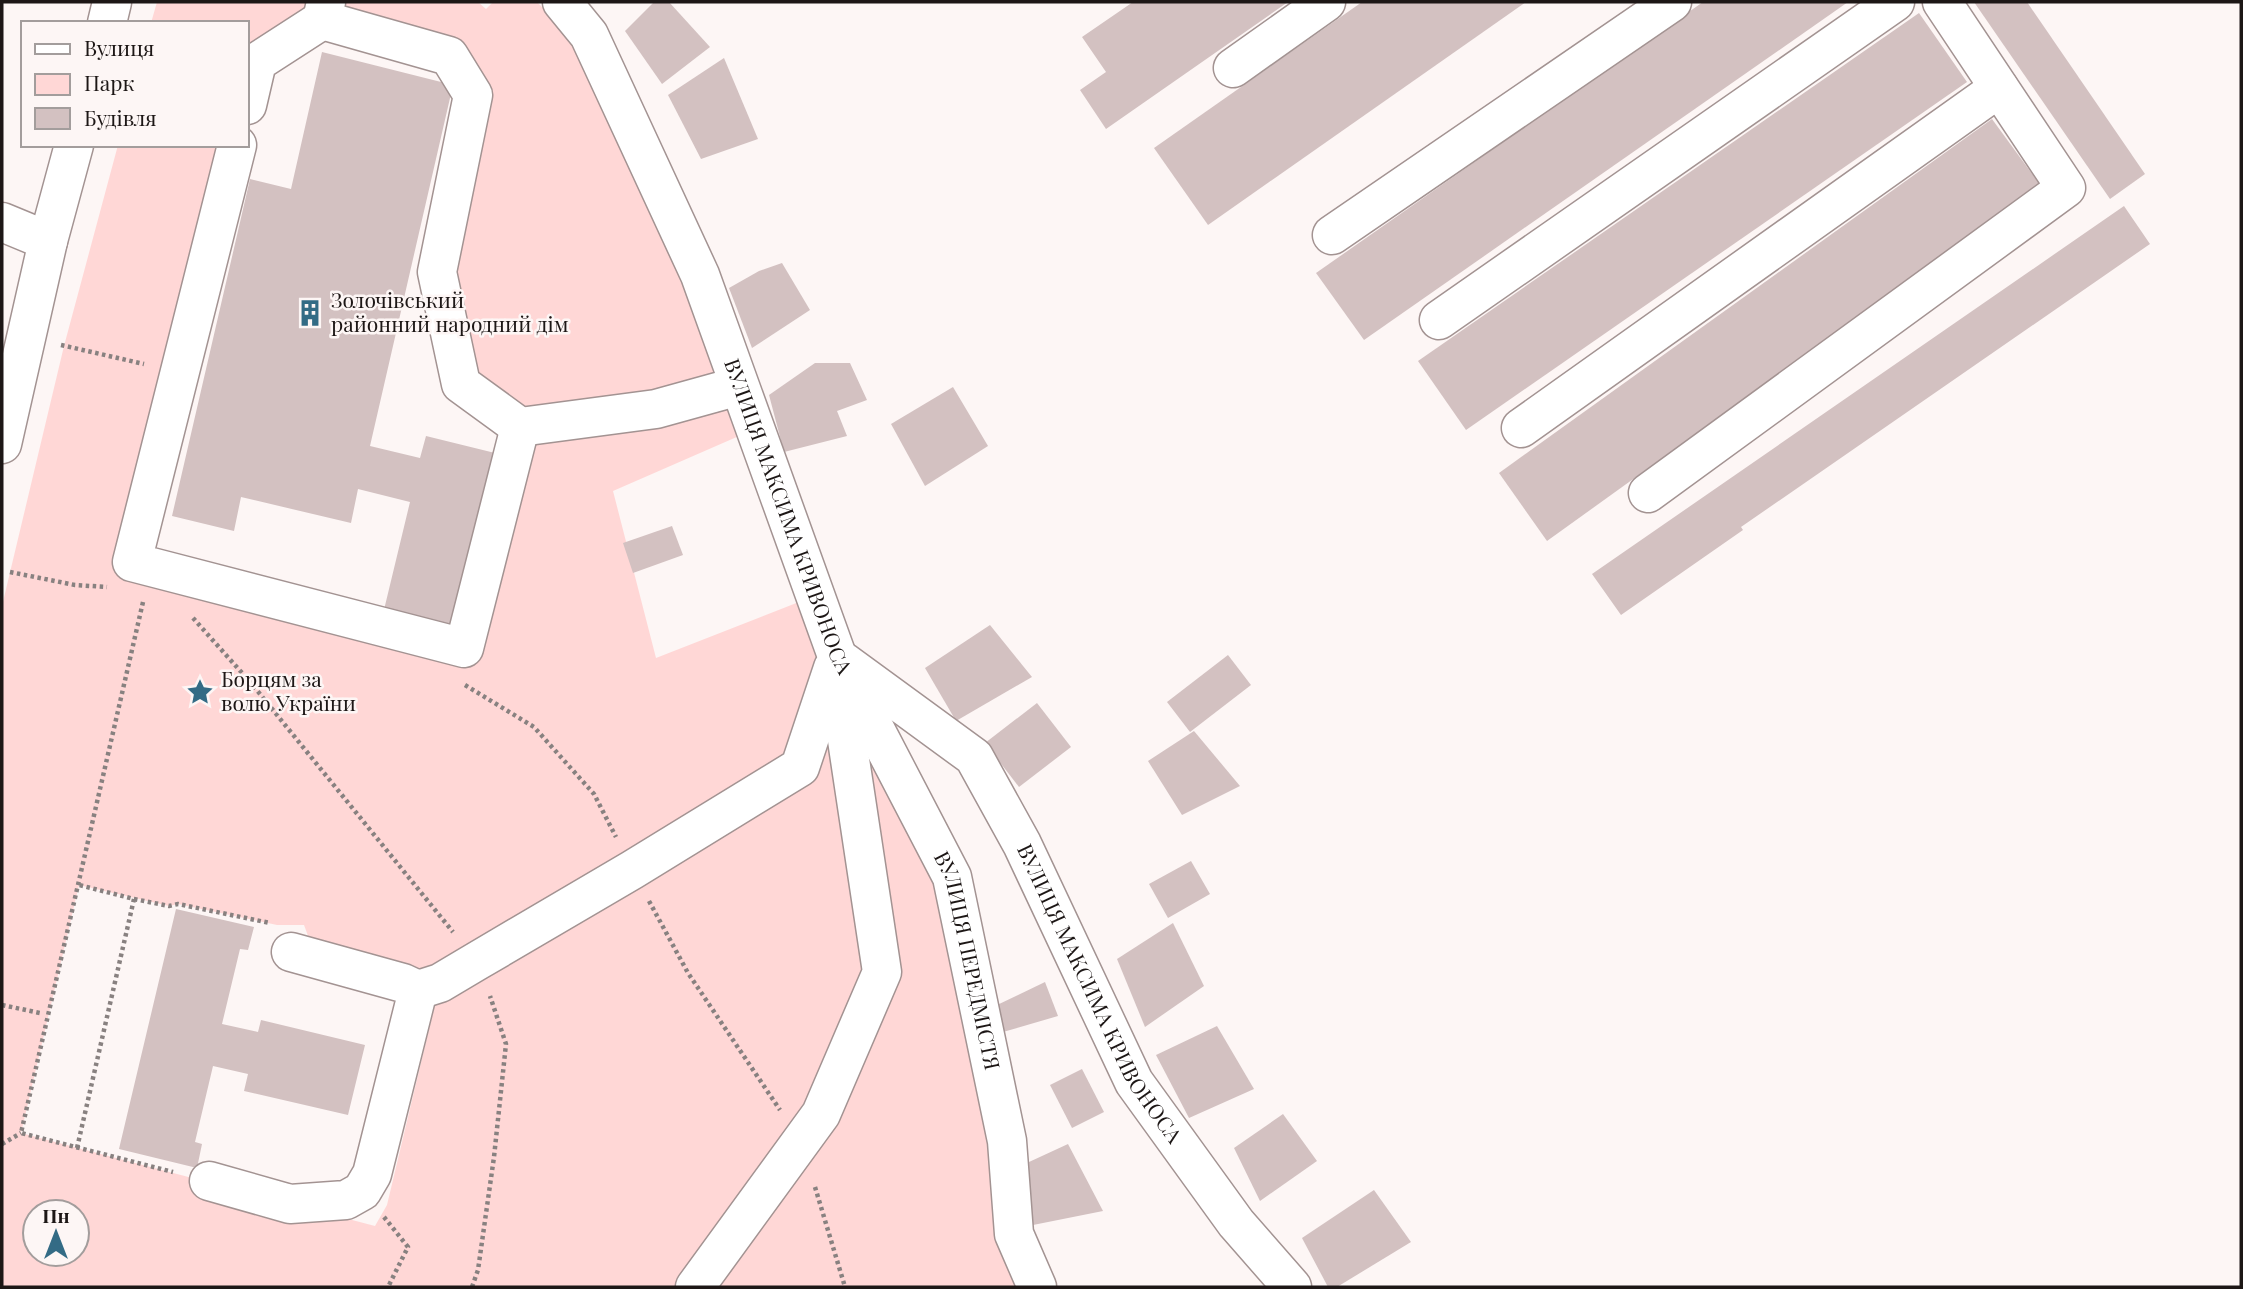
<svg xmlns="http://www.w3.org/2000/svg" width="2243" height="1289" viewBox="0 0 2243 1289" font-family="'Playfair Display',serif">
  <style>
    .green { fill: #ffd7d6; fill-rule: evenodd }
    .building { fill: #d3c1c1 }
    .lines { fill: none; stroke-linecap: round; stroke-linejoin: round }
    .minor-casing { stroke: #a39392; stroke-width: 41 }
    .path { stroke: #888180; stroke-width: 4.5; stroke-dasharray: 3.5 3.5; stroke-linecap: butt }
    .minor { stroke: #fff; stroke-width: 38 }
    .labels { text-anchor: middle; stroke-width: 5; stroke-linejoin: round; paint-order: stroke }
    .poi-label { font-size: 21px; fill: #1d1716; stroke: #fdf6f5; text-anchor: start }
    .street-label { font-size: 21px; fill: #1d1716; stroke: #fdf6f5 }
  </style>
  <rect width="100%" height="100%" fill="#fdf6f5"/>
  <path class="green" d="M 157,2 L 478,2 L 486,9 L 493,2 L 537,2 L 577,42 L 685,278 L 729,401 L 739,436 L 613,491 L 656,658 L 804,600 L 952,877 L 1037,1287 L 2,1287 L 2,606 L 64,346 L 118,145 L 237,145 L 132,562 L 376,626 L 520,427 L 461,384 L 437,272 L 473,95 L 449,56 L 322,20 L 258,62 L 247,105 L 247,23 L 151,23 ZM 79,885 L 169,906 L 178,904 L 277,925 L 304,925 L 314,952 L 440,983 L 387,1205 L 375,1226 L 21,1133 ZM 35,1212 L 77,1212 L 77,1254 L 35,1254 Z"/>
  <g class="building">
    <polygon points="654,2 669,2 710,47 662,84 625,31"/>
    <polygon points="1133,2 1288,2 1106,129 1080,90 1106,72 1082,37"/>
    <polygon points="1362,2 1526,2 1208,225 1154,148"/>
    <polygon points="1703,2 1848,2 1364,340 1316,273"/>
    <polygon points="1974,2 2027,2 2145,174 2110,199"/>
    <polygon points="1919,13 1967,82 1466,430 1418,361"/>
    <polygon points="322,52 453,85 370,446 420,458 426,436 495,453 452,632 383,614 410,502 358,489 351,523 241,497 234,531 172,516 250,179 291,189"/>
    <polygon points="724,58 758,139 701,159 668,95"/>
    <polygon points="1992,119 2041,186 1547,541 1499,473"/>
    <polygon points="2124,206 2150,244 1741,527 1743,530 1621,615 1592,574"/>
    <polygon points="782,263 810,310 752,348 729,288 759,271"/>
    <polygon points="815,363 850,363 867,400 837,411 847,436 784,452 769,395"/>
    <polygon points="953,387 988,446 925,486 891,424"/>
    <polygon points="672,526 683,555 633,573 623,543"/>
    <polygon points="990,625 1032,677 956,721 925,668"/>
    <polygon points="1228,655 1251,685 1190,732 1167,702"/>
    <polygon points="1037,703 1071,747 1019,787 985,743"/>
    <polygon points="1194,731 1240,786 1182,815 1148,761"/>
    <polygon points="1191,861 1210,894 1168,918 1149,884"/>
    <polygon points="176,909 254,927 248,950 240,949 222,1024 258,1032 261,1020 365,1045 348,1115 244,1091 248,1074 213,1066 195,1142 202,1144 197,1168 119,1149"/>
    <polygon points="1173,923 1204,986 1145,1027 1117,959"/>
    <polygon points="1045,982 1058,1016 1003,1032 995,1006"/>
    <polygon points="1217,1026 1254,1089 1189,1118 1156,1055"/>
    <polygon points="1082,1069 1104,1112 1072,1128 1050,1085"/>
    <polygon points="1283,1114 1317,1161 1260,1201 1234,1148"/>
    <polygon points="1068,1144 1103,1211 1033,1225 1016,1168"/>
    <polygon points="1374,1190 1411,1242 1337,1287 1328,1287 1302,1238"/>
  </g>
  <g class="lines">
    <defs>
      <g id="minor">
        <polyline points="326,2 322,20 449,56 473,95 437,272 461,384 520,427 656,409 739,386"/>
        <path id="s1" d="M 562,2 L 589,35 L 700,275 L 837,656 L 952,877 L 1007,1141 L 1014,1234 L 1037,1287"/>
        <polyline points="107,23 112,2"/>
        <polyline points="1233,68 1326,2"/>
        <polyline points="247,105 257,62 322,20"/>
        <polyline points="237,145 132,562 464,648 520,427"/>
        <polyline points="2,222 48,241"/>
        <polyline points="1332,235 1672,2"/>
        <polyline points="1439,320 1895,2"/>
        <polyline points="1521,428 1999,88"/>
        <polyline points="2,444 48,241 74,145"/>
        <polyline points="1648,493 2066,188 1942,2"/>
        <path id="s2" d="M 844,662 L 974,757 L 1022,844 L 1134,1082 L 1236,1223 L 1292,1287"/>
        <polyline points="418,990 440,983 477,961 632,870 800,767 833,668"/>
        <polyline points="209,1181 290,1204 346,1200 362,1191 372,1174 418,990 403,983 291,952"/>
        <polyline points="695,1287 821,1114 882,972 838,680"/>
      </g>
    </defs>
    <use href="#minor" class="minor-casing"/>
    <g class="path">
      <polyline points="61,345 144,364"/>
      <polyline points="10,572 75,585 107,587"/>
      <polyline points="143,602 21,1133 173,1172"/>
      <polyline points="193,618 251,683 453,932"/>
      <polyline points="465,685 534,727 594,794 616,837"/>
      <polyline points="134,899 169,906 178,904 270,923"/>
      <polyline points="649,901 688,973 780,1110"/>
      <polyline points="2,1005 40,1013"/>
      <polyline points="2,1144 21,1133"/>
      <polyline points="77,1148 134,899 79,885"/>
      <polyline points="815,1187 845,1287"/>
      <polyline points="384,1217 408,1247 388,1287"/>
      <polyline points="472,1287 478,1270 494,1157 506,1044 490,996"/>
    </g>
    <use href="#minor" class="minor"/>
  </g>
  <defs>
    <symbol id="building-bare" viewBox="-9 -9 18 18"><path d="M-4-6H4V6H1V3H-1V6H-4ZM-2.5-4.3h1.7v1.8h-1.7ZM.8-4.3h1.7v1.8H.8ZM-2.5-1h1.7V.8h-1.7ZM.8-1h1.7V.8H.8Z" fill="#336b85" stroke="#fdf6f5" stroke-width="2.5" paint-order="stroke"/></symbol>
    <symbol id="sight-bare" viewBox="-9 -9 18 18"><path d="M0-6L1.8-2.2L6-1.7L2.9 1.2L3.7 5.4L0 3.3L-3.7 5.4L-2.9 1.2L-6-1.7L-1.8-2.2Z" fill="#336b85" stroke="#fdf6f5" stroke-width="2.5" paint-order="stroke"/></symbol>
  </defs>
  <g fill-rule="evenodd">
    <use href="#building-bare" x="291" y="294" width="38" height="38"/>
    <use href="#sight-bare" x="181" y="673" width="38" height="38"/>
  </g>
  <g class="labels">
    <g class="poi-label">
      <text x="331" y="308">Золочівський<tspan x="331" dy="24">районний народний дім</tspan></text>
      <text x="221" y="687">Борцям за<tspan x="221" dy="24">волю України</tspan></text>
    </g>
    <g class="street-label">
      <text dy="7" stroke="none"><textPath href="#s1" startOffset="564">ВУЛИЦЯ МАКСИМА КРИВОНОСА</textPath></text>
      <text dy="7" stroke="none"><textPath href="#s1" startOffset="1046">ВУЛИЦЯ ПЕРЕДМІСТЯ</textPath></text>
      <text dy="7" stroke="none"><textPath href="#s2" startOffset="429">ВУЛИЦЯ МАКСИМА КРИВОНОСА</textPath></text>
    </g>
  </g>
  <rect width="2243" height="1289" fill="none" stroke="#1d1716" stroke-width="7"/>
  <rect x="21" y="21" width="228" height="126" fill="#fdf6f5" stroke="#a39d9c" stroke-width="2"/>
  <rect x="35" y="44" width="35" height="10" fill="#ffffff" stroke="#a39d9c" stroke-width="2"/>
  <text x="84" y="56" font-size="21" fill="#1d1716">Вулиця</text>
  <rect x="35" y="74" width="35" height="21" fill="#ffd7d6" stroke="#a39d9c" stroke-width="2"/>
  <text x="84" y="91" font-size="21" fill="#1d1716">Парк</text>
  <rect x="35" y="108" width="35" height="21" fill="#d3c1c1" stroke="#a39d9c" stroke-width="2"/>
  <text x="84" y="126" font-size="21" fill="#1d1716">Будівля</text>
  <g transform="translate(56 1233)"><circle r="33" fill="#fdf6f5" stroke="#a39d9c" stroke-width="2"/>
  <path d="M0-5L12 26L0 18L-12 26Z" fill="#336b85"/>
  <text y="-10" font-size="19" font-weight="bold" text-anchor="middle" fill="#1d1716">Пн</text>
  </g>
</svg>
